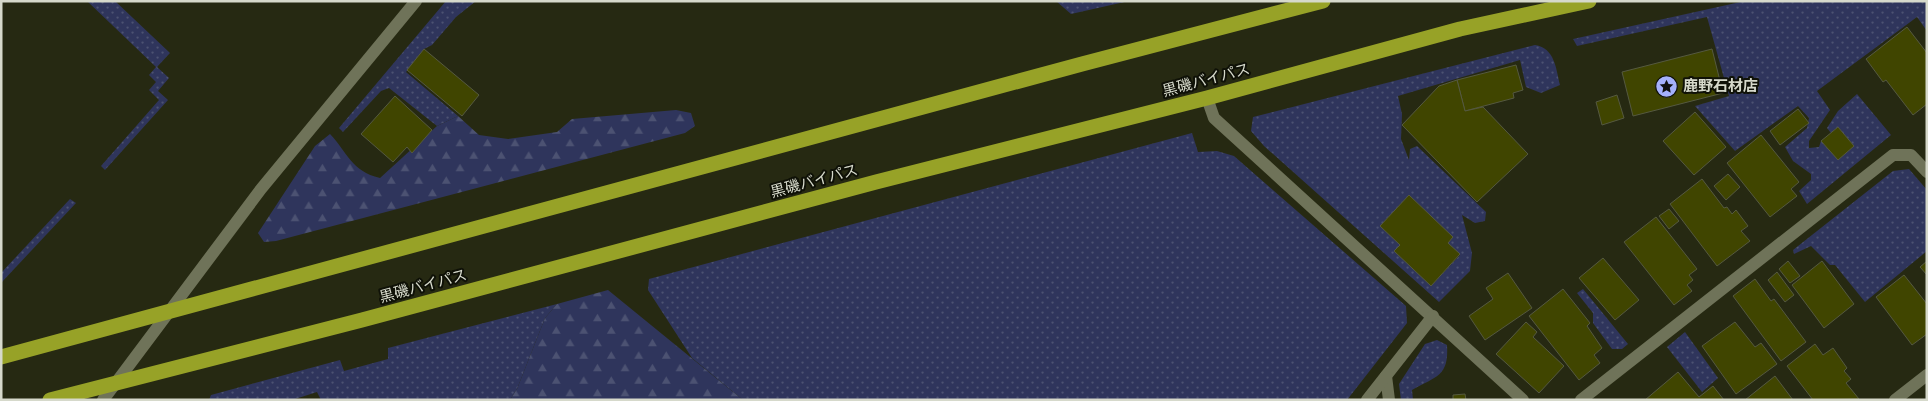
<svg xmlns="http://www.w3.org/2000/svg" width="1928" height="401" viewBox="0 0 1928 401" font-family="'PT Sans','Noto Sans JP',sans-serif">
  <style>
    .grass { fill: url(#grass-dots); fill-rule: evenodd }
    .forest { fill: url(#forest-firs) }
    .building { fill: #404500; stroke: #555940 }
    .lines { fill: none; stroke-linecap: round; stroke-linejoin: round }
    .minor { stroke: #6f7359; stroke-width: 12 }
    .highway { stroke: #97a227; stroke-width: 15 }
    .labels { text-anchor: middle; stroke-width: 4; stroke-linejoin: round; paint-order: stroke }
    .street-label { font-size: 15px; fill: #d6d9cb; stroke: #0f1107 }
    .poi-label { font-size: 15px; font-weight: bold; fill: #d6d9cb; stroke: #0f1107; text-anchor: start }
  </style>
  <defs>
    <pattern id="grass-dots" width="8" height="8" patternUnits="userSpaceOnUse" patternTransform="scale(1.25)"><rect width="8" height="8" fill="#2f355c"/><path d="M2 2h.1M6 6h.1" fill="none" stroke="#4c5272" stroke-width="1.8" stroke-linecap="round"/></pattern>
    <pattern id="forest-firs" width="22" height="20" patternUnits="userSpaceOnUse" patternTransform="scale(1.25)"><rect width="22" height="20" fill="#2f355c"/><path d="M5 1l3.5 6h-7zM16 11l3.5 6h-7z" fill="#4c5272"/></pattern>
  </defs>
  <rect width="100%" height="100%" fill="#262912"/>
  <g class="grass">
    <polygon points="87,1 115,1 170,53 157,67 169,78 158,91 168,100 105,170 101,166 159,100 149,90 156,82 149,75 156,67"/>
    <polygon points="446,1 476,1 456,17 432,45 424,49 406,72 458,116 437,126 389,88 381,91 343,132 339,128"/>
    <polygon points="1056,1 1129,1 1071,14"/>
    <polygon points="1745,1 1927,1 1927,31 1917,17 1817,91 1830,110 1809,141 1809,148 1819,147 1821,141 1838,159 1854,146 1838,127 1831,133 1827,128 1838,111 1857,94 1891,135 1807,204 1799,191 1811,180 1811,174 1793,161 1785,147 1807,128 1809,118 1798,106 1735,151 1695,106 1729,96 1707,17 1577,46 1573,39"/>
    <path d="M 1535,45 C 1555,48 1556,69 1560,85 L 1541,93 L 1526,87 L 1520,60 L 1398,96 L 1402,114 L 1401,139 L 1409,160 L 1410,149 L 1417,146 L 1486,212 L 1485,221 L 1475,223 L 1462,215 L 1472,253 L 1470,271 L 1439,302 L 1264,146 L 1251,131 L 1253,117 ZM 1409,195 L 1453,237 L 1448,243 L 1460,255 L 1431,286 L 1400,245 L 1380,226 Z"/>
    <polygon points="1192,133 1198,152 1217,151 1234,156 1406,306 1407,323 1347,400 743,400 692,358 648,290 649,279"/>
    <polygon points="1909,169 1927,190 1927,251 1865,302 1835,265 1830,265 1811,246 1794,254 1793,250 1893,171"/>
    <polygon points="70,199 76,203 1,283 1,273"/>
    <polygon points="1583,289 1628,344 1622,349 1612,349 1593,323 1593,313 1577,293"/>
    <polygon points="557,304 545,318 517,389 510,400 321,400 317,392 292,400 209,400 211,395 340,360 344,371 388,359 388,348"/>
    <polygon points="1685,332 1718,378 1702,392 1667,347"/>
    <path d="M 1437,340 L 1447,345 C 1449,376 1437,376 1412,390 L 1413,400 L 1401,400 L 1399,384 L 1425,344 Z"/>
  </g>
  <g class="forest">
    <path d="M 676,110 L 691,113 L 695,126 L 685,133 L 276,241 L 264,242 L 258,233 L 315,146 L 330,134 C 348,153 351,171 380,178 L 437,126 L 458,116 L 479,135 L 508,139 L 557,132 L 572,119 Z"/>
    <polygon points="608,290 743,400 510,400 517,389 545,318 557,304"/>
  </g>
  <g class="building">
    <polygon points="1907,27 1927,53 1927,104 1913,115 1886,80 1883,82 1866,59"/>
    <polygon points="424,49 479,95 462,116 407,70"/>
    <polygon points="1712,49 1723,93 1633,116 1622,72"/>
    <polygon points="1516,65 1523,90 1513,93 1514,98 1465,111 1457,80"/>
    <polygon points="1457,80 1465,111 1483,107 1528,154 1477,202 1402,125 1439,86"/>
    <polygon points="1617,95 1624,118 1602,125 1596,102"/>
    <polygon points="395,96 432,130 412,153 407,147 393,162 361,134"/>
    <polygon points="1798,109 1809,123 1780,145 1770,131"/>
    <polygon points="1695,112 1726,147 1694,175 1663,141"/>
    <polygon points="1838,127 1854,146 1838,160 1821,141"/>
    <polygon points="1761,135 1799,182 1791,189 1797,196 1770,217 1727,163"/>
    <polygon points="1728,174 1740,187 1726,200 1714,186"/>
    <polygon points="1702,179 1724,208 1727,207 1732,214 1736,210 1748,226 1741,231 1750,241 1717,266 1670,204"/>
    <polygon points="1409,195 1453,237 1448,243 1460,254 1431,286 1394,251 1400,245 1380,226"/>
    <polygon points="1669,209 1679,221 1669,229 1659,216"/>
    <polygon points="1656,217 1697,269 1689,275 1693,280 1687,285 1692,291 1674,305 1624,242"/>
    <polygon points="1603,258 1639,300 1615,320 1579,278"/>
    <polygon points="1788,261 1800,276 1790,283 1779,269"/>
    <polygon points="1822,261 1854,304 1824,328 1792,285"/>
    <polygon points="1927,261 1927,275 1920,267"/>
    <polygon points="1777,272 1794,295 1785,302 1768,280"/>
    <polygon points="1508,273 1532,308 1485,340 1469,316 1493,299 1486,288"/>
    <polygon points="1904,275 1927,304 1927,334 1912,345 1876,297"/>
    <polygon points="1755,279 1771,301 1774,299 1806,342 1781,361 1733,296"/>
    <polygon points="1563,289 1590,323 1587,326 1602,348 1594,355 1600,363 1579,380 1529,316"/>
    <polygon points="1526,322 1537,332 1533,337 1564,366 1539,393 1496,354"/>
    <polygon points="1735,322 1755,347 1761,343 1777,364 1736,394 1702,346"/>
    <polygon points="1815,344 1823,355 1833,348 1847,368 1844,371 1851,379 1846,383 1859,399 1813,400 1787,366"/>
    <polygon points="1678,372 1699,397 1713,386 1724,400 1645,400"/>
    <polygon points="1775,376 1793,400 1745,400"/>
    <polygon points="1465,394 1466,400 1453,400 1453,395"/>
  </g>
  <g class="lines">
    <g class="minor">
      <polyline points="1207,98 1214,118 1523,400"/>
      <polyline points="1386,376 1389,400"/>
      <polyline points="103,400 261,189 416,1"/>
      <polyline points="1367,400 1433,316"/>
      <polyline points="1581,400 1893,155 1911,155 1927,172"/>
      <polyline points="1895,400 1927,375"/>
    </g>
    <g class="highway">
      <polyline points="1,357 1082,64 1323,1"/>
      <polyline points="50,400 362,320 876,182 1207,98 1460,29 1589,1"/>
    </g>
  </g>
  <defs>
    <symbol id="sight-disc" viewBox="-11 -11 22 22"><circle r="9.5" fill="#a5b1fc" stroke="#0f1107"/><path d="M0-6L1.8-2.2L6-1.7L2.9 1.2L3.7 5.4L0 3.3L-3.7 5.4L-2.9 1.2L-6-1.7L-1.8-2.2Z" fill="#111"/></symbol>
  </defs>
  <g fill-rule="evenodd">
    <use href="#sight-disc" x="1654" y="74" width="25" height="25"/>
  </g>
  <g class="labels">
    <g class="street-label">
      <text transform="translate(1206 80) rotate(-15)" y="5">黒磯バイパス</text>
      <text transform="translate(814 181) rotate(-15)" y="5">黒磯バイパス</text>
      <text transform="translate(423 286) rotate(-15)" y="5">黒磯バイパス</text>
    </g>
    <g class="poi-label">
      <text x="1683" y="91">鹿野石材店</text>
    </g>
  </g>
  <rect width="1928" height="401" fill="none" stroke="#d6d9cb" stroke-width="5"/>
</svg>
